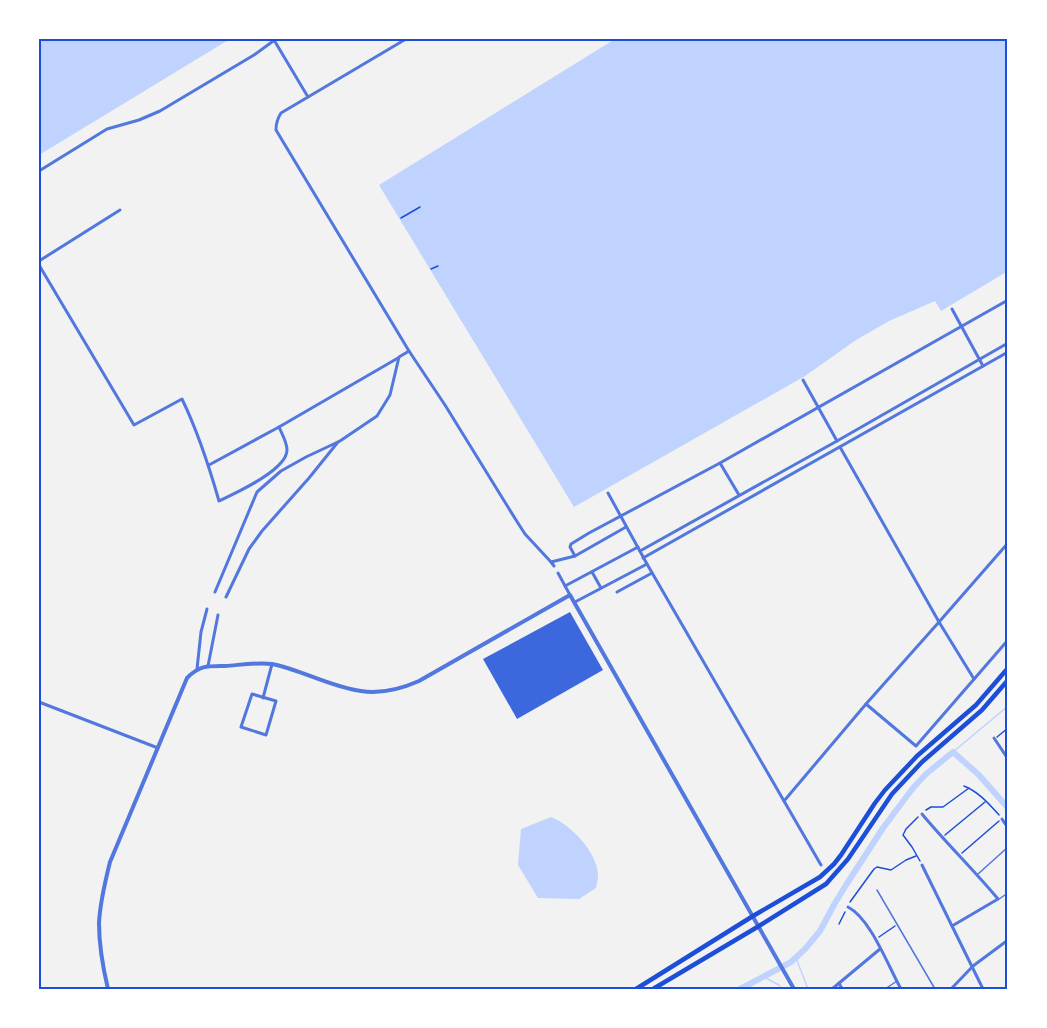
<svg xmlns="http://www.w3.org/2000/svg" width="1047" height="1028" viewBox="0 0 1047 1028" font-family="'Times New Roman',serif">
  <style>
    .water { fill: #bfd3fe }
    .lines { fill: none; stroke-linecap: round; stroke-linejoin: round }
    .stream { stroke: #bfd3fe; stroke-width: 1.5 }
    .canal { stroke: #bfd3fe; stroke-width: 6 }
    .building { fill: #3d67dc }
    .path { stroke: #1d4ed8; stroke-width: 1.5 }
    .service { stroke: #5277de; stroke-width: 1.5 }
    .minor { stroke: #5277de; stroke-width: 3 }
    .tertiary { stroke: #5277de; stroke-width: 4 }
    .primary { stroke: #1d4ed8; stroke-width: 4.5 }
    .neatline { fill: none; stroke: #1d4ed8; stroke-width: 2 }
  </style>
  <rect width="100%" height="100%" fill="#f2f2f2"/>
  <g class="water">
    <polygon points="39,39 230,39 39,155"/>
    <polygon points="615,39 1008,39 1008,271 941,311 935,301 889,321 856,340 805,376 574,507 379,185"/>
    <path d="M 551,817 C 571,825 596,851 598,874 C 598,878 597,884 596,888 L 579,899 L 538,898 L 518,865 L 521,829 Z"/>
  </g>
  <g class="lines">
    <g class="stream">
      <polyline points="953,752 1008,706"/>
      <polyline points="796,958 808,989"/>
      <polyline points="764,977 779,985 781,989"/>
    </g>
    <polyline class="canal" points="740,989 791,962 805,949 820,931 835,903 846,885 883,828 913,788 926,774 953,752 979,775 1008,808"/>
  </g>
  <polygon class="building" points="570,612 603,670 517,719 483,659"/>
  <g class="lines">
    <g class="path">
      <polyline points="401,218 420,207"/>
      <polyline points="431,269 438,266"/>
      <polyline points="997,737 1008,728"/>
      <path d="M 964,786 C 979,792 989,804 999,815"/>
      <polyline points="926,810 931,807 943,807 969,788"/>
      <polyline points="918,817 906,829 903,835 912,847 920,861"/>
      <polyline points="945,835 985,802"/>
      <polyline points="962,853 999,821"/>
      <polyline points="850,902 874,869 877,867 891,870 906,860 916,856"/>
      <polyline points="839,924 845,912"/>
      <polyline points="879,937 895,926"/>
    </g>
    <g class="service">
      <polyline points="978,874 1008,847"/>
      <polyline points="877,890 935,989"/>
      <polyline points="999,899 1008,893"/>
      <polyline points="885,989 897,981"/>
    </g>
    <g class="minor">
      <path d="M 406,39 L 281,113 C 277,119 276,123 276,130 L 409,351 L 445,405 L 516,520 L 525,534 L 551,562 L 554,566"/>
      <polyline points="274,40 308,97"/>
      <polyline points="39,171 107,129 139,120 160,111 254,55 276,39"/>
      <polyline points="39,261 120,210"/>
      <path d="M 39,265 L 134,425 L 182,399 C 198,432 209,466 219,501 C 236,493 287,470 287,450 C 287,442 282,434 279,427"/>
      <polyline points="952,309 983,366"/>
      <polyline points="803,380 837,441"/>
      <polyline points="840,447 939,622 974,679"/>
      <polyline points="720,463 739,495"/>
      <polyline points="209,465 279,427 398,358"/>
      <polyline points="608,493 647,564 821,865"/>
      <polyline points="640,551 837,441 1008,343"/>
      <polyline points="575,556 570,547 571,544 589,533 720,463 1008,300"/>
      <polyline points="643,558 1008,352"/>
      <polyline points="551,562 575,556 626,527"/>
      <polyline points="592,572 601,588"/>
      <polyline points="558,573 570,595"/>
      <polyline points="565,586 638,547"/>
      <polyline points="215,592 257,492 281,471 306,457 340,441 377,416 390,395 399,357 409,351"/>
      <polyline points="617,592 652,573"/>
      <polyline points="226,597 249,549 262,531 309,478 338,442"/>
      <polyline points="575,602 647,564"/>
      <polyline points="208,666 218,615"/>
      <polyline points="197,669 201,632 207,609"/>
      <polygon points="252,694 276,701 266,735 241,727"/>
      <polyline points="263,698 272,664"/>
      <polyline points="39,702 158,748"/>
      <polyline points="866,704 916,746 1008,640"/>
      <polyline points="994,738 1008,759"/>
      <polyline points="784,801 866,704 939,622 1008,543"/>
      <path d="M 922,814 C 946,843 974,870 998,899 L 952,926"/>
      <polyline points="1002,819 1008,828"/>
      <polyline points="922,865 983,989"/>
      <path d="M 848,907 C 871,919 888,966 901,989"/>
      <polyline points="839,983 842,989"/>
      <polyline points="832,989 880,949"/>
      <polyline points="951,989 973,966 1008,940"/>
    </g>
    <path class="tertiary" d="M 108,989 C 103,968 99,945 99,923 C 100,902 105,882 110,862 L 187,678 C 200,665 208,666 225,666 C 240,665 257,662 272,664 C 302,670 330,687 361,691 C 381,694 401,689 419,681 L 570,595 L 794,989"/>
    <g class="primary">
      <polyline points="636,989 753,916 820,877 834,864 841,855 875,803 885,790 917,756 976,705 1008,668"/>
      <polyline points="653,989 759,926 826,884 848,859 892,794 922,762 982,710 1008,680"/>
    </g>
  </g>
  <rect width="1047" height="1028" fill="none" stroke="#ffffff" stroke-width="81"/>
  <rect x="40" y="40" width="966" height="948" class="neatline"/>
</svg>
